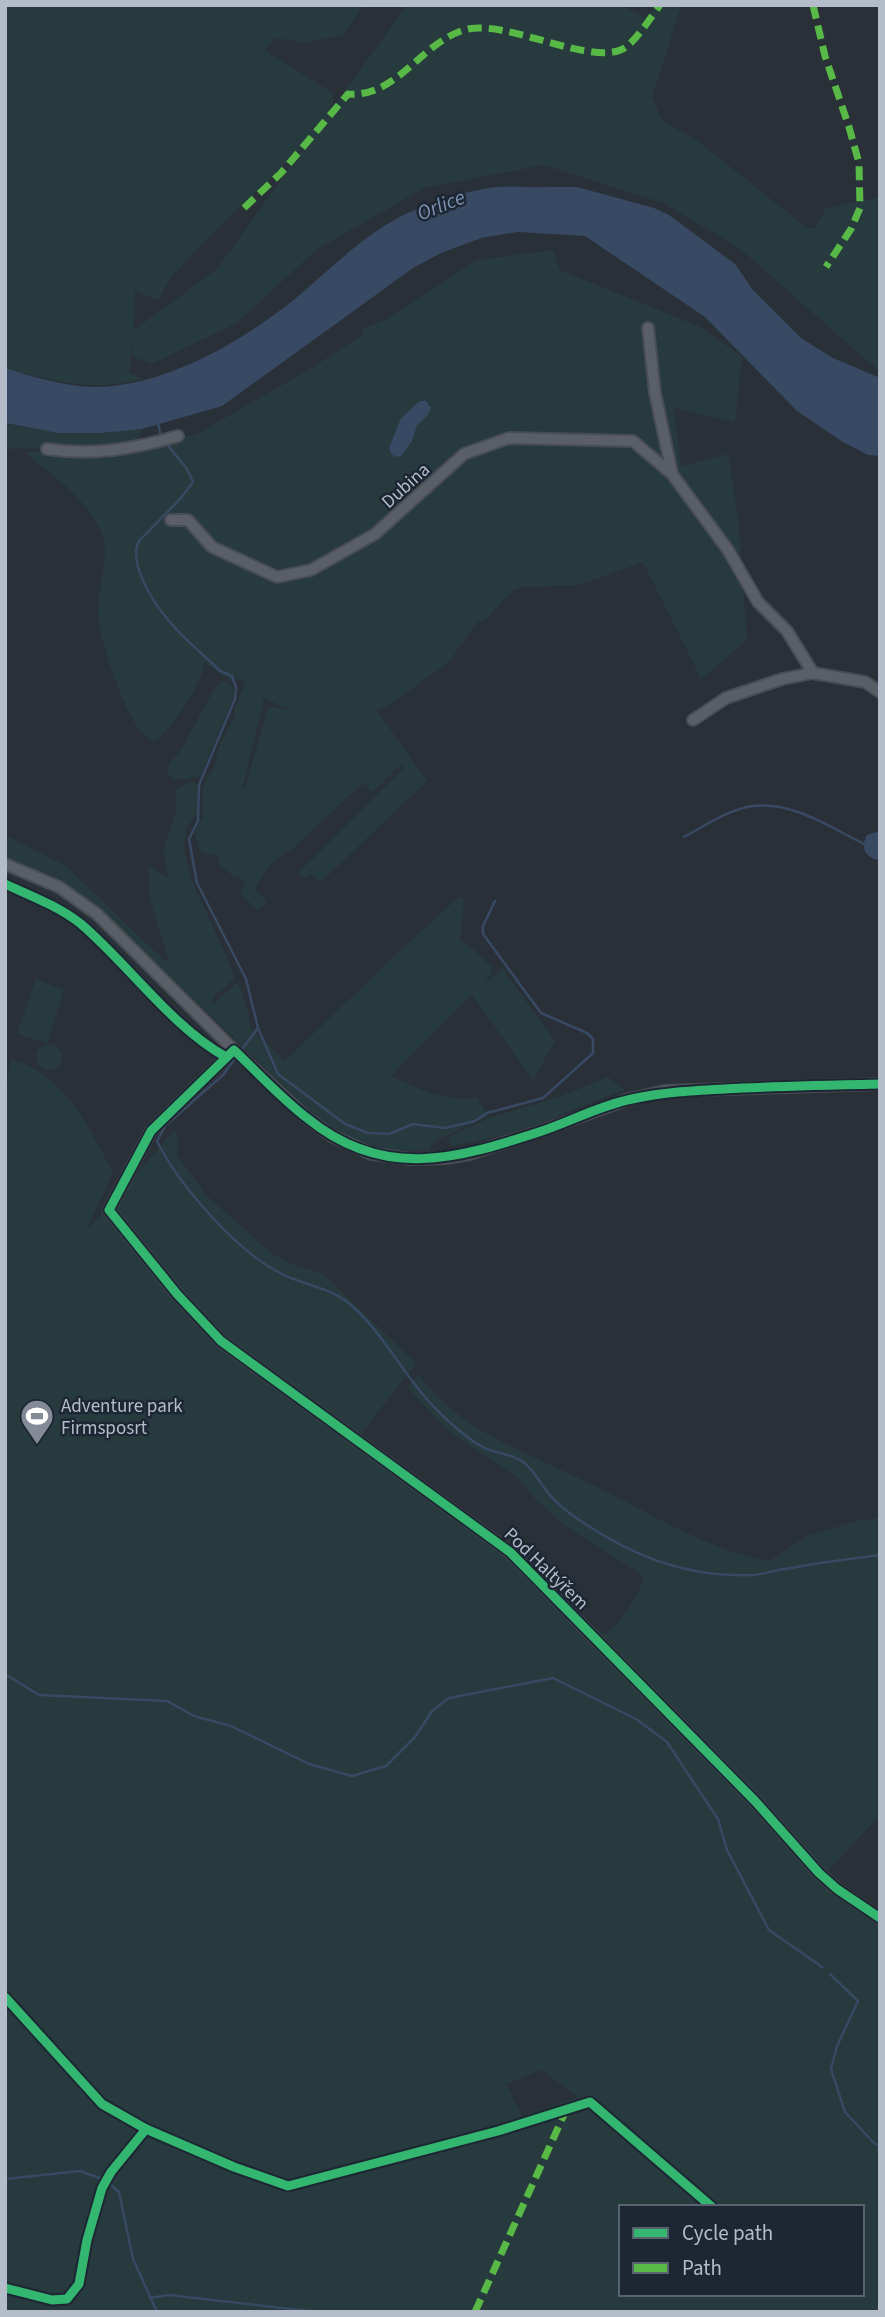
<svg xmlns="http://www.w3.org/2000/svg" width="885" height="2317" viewBox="0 0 885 2317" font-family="'Source Sans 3',sans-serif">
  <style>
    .green { fill: #273a3e; fill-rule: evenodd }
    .water { fill: #384963 }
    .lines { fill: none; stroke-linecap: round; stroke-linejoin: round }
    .stream { stroke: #384963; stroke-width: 2.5 }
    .minor-casing { stroke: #484c53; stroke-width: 14 }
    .minor { stroke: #5a5e66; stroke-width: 10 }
    .quiet { stroke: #58b947; stroke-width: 7; stroke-dasharray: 14 7; stroke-linecap: butt }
    .cycleway-casing { stroke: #1d2633; stroke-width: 13 }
    .cycleway { stroke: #33b770; stroke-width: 9 }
    .labels { text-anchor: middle; stroke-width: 5; stroke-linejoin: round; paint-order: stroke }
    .street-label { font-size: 19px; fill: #b4bcc9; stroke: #1d2633 }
    .poi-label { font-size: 19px; fill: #b4bcc9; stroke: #1d2633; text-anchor: start }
    .water-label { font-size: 21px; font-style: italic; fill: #7c92b1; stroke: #1d2633 }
  </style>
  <rect width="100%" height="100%" fill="#2a3038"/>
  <g class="green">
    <path d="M 5,5 L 364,5 L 343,35 L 305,43 L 276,38 L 265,50 L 331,92 L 334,100 L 328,114 L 407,5 L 621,5 L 645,18 L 657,5 L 678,5 L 681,6 L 652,97 L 662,120 L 698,141 L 806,227 L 815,228 L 826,208 L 880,197 L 880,372 L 738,247 L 663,203 L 544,165 L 424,188 L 316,250 L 237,323 L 152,364 L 133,357 L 133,341 L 129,373 L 143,379 C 92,392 57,382 7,369 L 5,368 ZM 308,142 L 217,269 L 134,330 L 135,291 L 158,300 L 172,276 L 211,235 Z"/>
    <path d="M 553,250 L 560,270 L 698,326 L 742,356 L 735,422 L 674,408 L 681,466 L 728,454 L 738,516 L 747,640 L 701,679 L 643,562 L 579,585 L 523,587 L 514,590 L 502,601 L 488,618 L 476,623 L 450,661 L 392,703 L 373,713 L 378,712 L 427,781 L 321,882 L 310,874 L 304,878 L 298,873 L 404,768 L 401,765 L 373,792 L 363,783 L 291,850 C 265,864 271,867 254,888 L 267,902 L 258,910 L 240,894 L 246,884 L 238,876 L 235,878 L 220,865 L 217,856 L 201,852 L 194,833 L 203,817 L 203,789 L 205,781 L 214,767 L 218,749 L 235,715 L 235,707 L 245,683 L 236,677 L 234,681 L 237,685 L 205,663 C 200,685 174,728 155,741 C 130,739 99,638 98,614 C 97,588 111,558 102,535 C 95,514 75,494 59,480 C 48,470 36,464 26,453 L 59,448 L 11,449 L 5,448 L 5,423 C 46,435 99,433 142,429 L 138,441 L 195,435 L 310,369 L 362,335 L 364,328 L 385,320 L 477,260 ZM 261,696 L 291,711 L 273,707 L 268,708 L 245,788 L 242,789 L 264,701 Z"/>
    <path d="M 224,681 C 232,684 234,688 234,696 L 200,777 L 175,780 L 168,774 C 166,761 174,761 180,751 C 195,728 204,703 220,682 Z"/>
    <path d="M 192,781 L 197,785 L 197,814 L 186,828 L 184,848 L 191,878 L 234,974 L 234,979 L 219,993 L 215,993 L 211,1006 L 238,982 L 249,1014 L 250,1028 L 285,1061 L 396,954 L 460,896 L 464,901 L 460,940 L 474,950 L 492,967 L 491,975 L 478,990 L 502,968 L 555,1041 L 533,1080 L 472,995 L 391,1076 C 416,1088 451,1104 477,1097 L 488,1116 L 435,1141 L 429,1150 L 388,1150 L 355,1141 L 317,1118 L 95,905 L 53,876 L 5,858 L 5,835 L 66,866 L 165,961 L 168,959 L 150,898 L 148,865 L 168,878 L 163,849 L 176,812 L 176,789 Z"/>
    <polygon points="36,979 64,990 47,1043 17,1034"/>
    <circle cx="49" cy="1057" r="13"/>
    <path d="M 11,1060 C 63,1071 90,1129 113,1172 L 86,1231 L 174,1131 L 178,1134 L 177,1155 L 207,1196 L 274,1255 L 296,1266 L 322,1273 L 416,1363 L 354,1443 L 363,1436 L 391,1461 L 450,1505 L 592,1629 L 606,1634 C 622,1620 637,1599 643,1579 L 641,1574 L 564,1525 L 535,1499 L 517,1477 L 448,1431 L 407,1387 L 419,1374 C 460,1433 532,1454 593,1485 C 650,1513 707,1550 770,1561 L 807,1536 L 856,1521 L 880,1518 L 880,1815 L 818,1882 L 824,1888 L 880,1923 L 880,2312 L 5,2312 L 5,1092 ZM 542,2070 L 578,2097 L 522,2116 L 506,2084 ZM 621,2207 L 862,2207 L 862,2294 L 621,2294 Z"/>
    <path d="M 608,1077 L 625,1090 C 592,1101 561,1116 529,1127 C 503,1136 476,1141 450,1146 L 449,1137 L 489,1118 L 559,1097 Z"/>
  </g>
  <g class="water">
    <path d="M 547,187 L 577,187 L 654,208 L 669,215 L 735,264 L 753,290 L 801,338 L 833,358 L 880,378 L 880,456 L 868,455 L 843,442 L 797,411 L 705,317 L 585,236 L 518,232 L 481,238 L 441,253 L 413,268 L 222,406 L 142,429 L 100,433 L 59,433 L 5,423 L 5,368 C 33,377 64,386 93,387 C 165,388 249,338 302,293 C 338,262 372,227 417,209 C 439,200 465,192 488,188 C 503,185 530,188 547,187 Z"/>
    <polygon points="420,401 426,401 431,408 427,416 417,425 412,441 401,456 396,457 391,454 389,448 401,418"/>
    <path d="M 880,831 L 880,860 C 865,859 860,847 867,835 Z"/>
  </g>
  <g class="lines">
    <g class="stream">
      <polyline points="158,423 161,437"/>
      <path d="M 165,442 L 187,469 L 193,482 L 181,498 L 139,541 C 128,561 151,599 165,616 C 180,636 202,653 220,671 L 232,676 L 236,687 L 235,699 L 199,785 L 198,821 L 189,839 L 197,883 L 246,979 L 258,1028 L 278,1074 L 345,1124 L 368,1133 L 389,1134 L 413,1124 L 445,1128 L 475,1121 L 487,1113 L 543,1098 L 593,1053 L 593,1039 L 587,1033 L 541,1013 L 483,934 L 483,926 L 495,901"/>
      <path d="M 684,837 C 705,826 729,809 753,806 C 792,801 830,827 864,844"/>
      <polyline points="240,1052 257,1029"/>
      <path d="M 236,1057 L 223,1075 L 166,1125 L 157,1141 C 178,1184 235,1249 278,1272 C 301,1285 328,1286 350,1304 C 385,1334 404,1378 437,1410 C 451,1424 469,1441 487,1449 C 498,1453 512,1455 522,1461 C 534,1469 540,1484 549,1494 C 555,1502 564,1509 572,1515 C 629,1555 684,1578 754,1575 C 765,1574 775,1570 785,1569 C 817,1563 848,1559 880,1555"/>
      <polyline points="5,1674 39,1695 167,1701 194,1716 231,1726 309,1764 352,1776 386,1766 415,1737 432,1711 449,1698 553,1678 636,1719 667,1742 718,1819 727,1850 769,1930 822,1967"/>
      <polyline points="830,1974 858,2001 837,2046 831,2069 845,2112 874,2143 880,2146"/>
      <polyline points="5,2179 80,2171 105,2180 119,2192 133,2259 157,2312"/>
      <polyline points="150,2298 169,2295 317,2312"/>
    </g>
    <defs>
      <g id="minor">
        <polyline points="648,328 655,393 672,473"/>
        <path d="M 47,449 C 92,456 134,449 178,436"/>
        <polyline points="171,520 188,520 212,547 277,577 311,570 375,534 464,454 509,438 633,441 672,474 728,550 758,602 787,631 813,673"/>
        <polyline points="693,720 726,698 782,679 813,673 865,682 880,692"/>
        <polyline points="5,864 59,887 97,914 234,1050 307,1118 332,1136 372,1154 411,1159 446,1158 469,1154 544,1130 626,1100 665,1091 880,1084"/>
        <polyline points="234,1050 151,1131 109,1210 177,1294 221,1341 510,1552 755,1801 819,1873 837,1889 880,1918"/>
      </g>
    </defs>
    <use href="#minor" class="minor-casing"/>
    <use href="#minor" class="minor"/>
    <g class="quiet">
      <polyline points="813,5 825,56 849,127 859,163 860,208 851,229 826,267"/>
      <path d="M 244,208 L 281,173 L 348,94 C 398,98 423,39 468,29 C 509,20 596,69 626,47 C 638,38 651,17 660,5"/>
      <polyline points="475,2312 567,2108"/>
    </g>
    <defs>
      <g id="cycleway">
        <path d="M 5,884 C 31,896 58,906 81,924 C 128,964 173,1028 226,1057"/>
        <path d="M 880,1084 C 834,1085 788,1086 742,1088 C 705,1090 669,1091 632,1099 C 601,1105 572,1121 542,1131 C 457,1159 384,1181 307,1118 C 281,1098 258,1073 234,1050 L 151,1131 L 109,1210 L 177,1294 L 221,1341 L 510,1552 L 755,1801 L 819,1873 L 837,1889 L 880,1918"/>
        <polyline points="5,1997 102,2104 146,2129 234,2167 288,2186 498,2131 590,2102 712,2207"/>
        <polyline points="5,2288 52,2300 67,2299 79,2284 87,2240 102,2188 111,2172 146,2129"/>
      </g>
    </defs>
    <use href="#cycleway" class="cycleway-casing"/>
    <use href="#cycleway" class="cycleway"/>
  </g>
  <defs>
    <symbol id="stadium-pin" viewBox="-11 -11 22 30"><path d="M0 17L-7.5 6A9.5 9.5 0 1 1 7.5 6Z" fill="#848b96" stroke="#1d2633"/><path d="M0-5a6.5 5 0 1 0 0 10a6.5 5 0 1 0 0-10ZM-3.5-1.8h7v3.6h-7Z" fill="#fff"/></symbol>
  </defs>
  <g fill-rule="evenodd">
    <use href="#stadium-pin" x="18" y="1397" width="38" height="52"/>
  </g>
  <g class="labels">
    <g class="street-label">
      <text transform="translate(405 485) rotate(-42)" y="7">Dubina</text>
      <text transform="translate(547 1568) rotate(44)" y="7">Pod Haltýřem</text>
    </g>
    <g class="poi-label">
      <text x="61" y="1412">Adventure park<tspan x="61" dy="22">Firmsposrt</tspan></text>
    </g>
    <g class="water-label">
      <text transform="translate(441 205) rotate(-22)" y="7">Orlice</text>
    </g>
  </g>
  <rect width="885" height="2317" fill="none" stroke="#b4bcc9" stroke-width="14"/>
  <rect x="619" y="2205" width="245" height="91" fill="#1d2633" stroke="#59626f" stroke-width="2"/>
  <rect x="633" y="2228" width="35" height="10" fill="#33b770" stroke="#59626f" stroke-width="2"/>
  <text x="682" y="2240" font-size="21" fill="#b4bcc9">Cycle path</text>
  <rect x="633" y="2263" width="35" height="10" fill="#58b947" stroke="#59626f" stroke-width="2"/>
  <text x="682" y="2275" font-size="21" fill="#b4bcc9">Path</text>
</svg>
